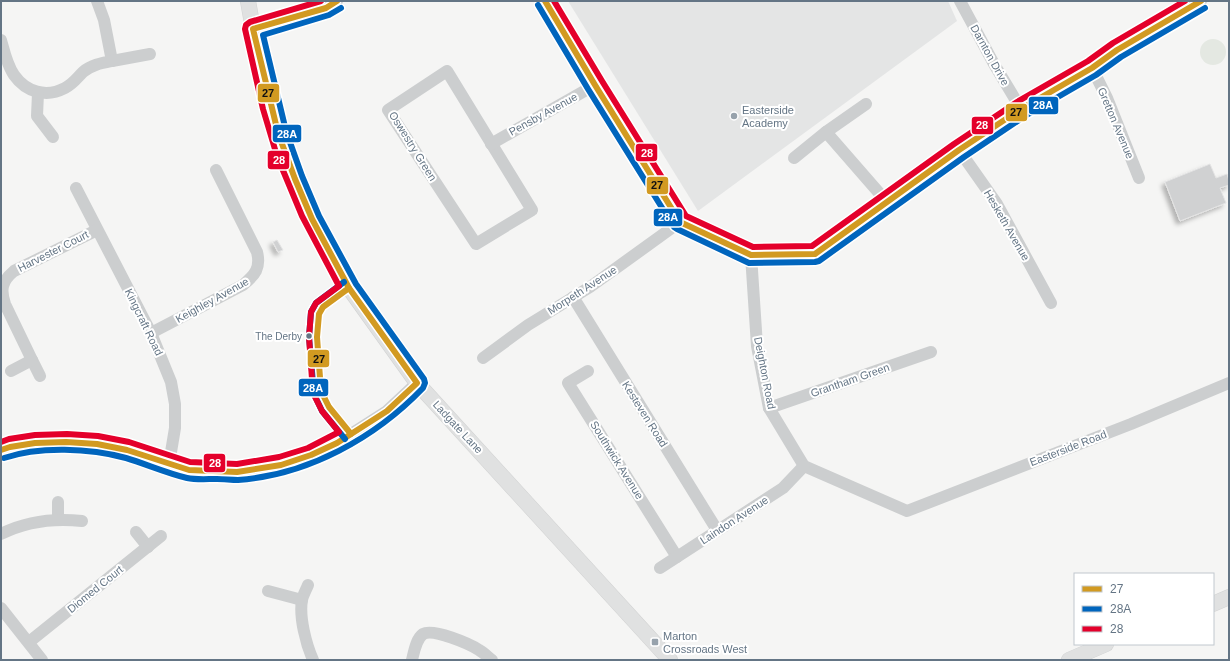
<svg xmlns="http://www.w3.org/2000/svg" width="1230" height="661" viewBox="0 0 1230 661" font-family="Helvetica,sans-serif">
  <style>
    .built { fill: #e4e5e5 }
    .green { fill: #e4e8e2 }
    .building { fill: #d0d1d2; stroke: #e4e4e4; filter: url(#shadow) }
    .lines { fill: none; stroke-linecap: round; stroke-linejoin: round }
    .major-casing { stroke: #d2d3d3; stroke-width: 16 }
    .minor { stroke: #cccecf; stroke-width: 12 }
    .major { stroke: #e0e1e1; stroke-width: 15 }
    .bus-1-casing { stroke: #fff; stroke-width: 9 }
    .bus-2-casing { stroke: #fff; stroke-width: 9 }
    .bus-3-casing { stroke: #fff; stroke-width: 9 }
    .bus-1 { stroke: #d29a21; stroke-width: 6 }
    .bus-2 { stroke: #0065bd; stroke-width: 6 }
    .bus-3 { stroke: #e4002b; stroke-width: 6 }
    .poi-dot { fill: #97a2ac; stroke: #fff; stroke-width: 1.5 }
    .bus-dot { fill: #647585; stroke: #fff; stroke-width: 1.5 }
    .labels { text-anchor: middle; stroke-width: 4; stroke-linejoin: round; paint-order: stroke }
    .bus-label { font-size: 10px; fill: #647585; stroke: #fff; text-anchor: end }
    .street-label { font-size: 11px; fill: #647585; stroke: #fff }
    .poi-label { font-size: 11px; fill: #647585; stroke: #fff; text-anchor: start }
    .line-badge { stroke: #fff; stroke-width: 1.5 }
    .badge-label { font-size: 11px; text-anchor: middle; font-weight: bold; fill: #fff }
    .pale-badge-label { font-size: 11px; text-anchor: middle; font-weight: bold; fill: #111 }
  </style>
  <defs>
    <filter id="shadow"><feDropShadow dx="-3.5" dy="3.5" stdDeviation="2" flood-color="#0004"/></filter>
  </defs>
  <rect width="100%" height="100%" fill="#f5f5f4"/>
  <polygon class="built" points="568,1 948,1 957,21 698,211"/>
  <circle class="green" cx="1213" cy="52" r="13"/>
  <g class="building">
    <polygon points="1210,164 1216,178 1227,174 1229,181 1229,185 1220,188 1226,203 1180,221 1165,182"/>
    <polygon points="277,240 283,250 278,252 273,242"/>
  </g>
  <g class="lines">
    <defs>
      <g id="major">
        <polyline points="248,1 253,29 278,133 295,179 312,219 331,256 349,288 417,383 670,660"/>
        <polyline points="1213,604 1229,597"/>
        <polyline points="1069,660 1106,644"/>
      </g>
    </defs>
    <use href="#major" class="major-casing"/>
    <g class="minor">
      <polyline points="545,1 595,85 680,222 751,255 815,254 959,150 1021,109 1092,68 1117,50 1201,1"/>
      <polyline points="960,1 994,64 1021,109"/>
      <polyline points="253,29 326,8 337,1"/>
      <path d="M 1,40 C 4,51 7,65 14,75 C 26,92 46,98 65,88 C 73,84 77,78 83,72 C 91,65 102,63 112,61 L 104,20 L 97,1"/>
      <polyline points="112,61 150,54"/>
      <polyline points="1092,68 1107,98 1139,178"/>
      <polygon points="447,71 532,210 476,244 388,110"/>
      <polyline points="38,93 37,116 53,137"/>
      <polyline points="826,132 887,202"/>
      <polyline points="491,144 595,85"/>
      <polyline points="959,150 997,204 1051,303"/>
      <polyline points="794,158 826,132 866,104"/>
      <polyline points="76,188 151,333 171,382 175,404 175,428 169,464"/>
      <polyline points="751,255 757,346 769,408 804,466 907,511 1131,424 1229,383"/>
      <polyline points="573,297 717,530"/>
      <path d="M 151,333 L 243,285 C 255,275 261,268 257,252 L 216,170"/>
      <polyline points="483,358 528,325 590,287 680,222"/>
      <polyline points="32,360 40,376"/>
      <path d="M 11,371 L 32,360 L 5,304 C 0,289 2,281 14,271 L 97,230"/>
      <polyline points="588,371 568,383 677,557"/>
      <polyline points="769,408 931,352"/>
      <polyline points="1,450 10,447 35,443 66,442 97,444 127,450 189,470 237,472 281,465 311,455 337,443 387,411 417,383"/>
      <polyline points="58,519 58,502"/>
      <polyline points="136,532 148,547"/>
      <path d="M 1,534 C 27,521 54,518 82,521"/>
      <polyline points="660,568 783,488 804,466"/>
      <path d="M 308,585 C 306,590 303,595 302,600 C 299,617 306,644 313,660"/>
      <polyline points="268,591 302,600"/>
      <polyline points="1,608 42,660"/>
      <polyline points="29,642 161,536"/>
      <path d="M 412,660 C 414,652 416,639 423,634 C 433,628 470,644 479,650 C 484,653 488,657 492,660"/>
    </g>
    <use href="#major" class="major"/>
    <defs>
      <g id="bus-1">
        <polyline points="545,1 595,85 680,222 751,255 815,254 959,150 1021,109 1092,68 1117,50 1201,1"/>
        <polyline points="349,288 323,307 319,314 317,337 321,391 329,407 351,434"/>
        <polyline points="1,450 10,447 35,443 66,442 97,444 127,450 189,470 237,472 281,465 311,455 337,443 387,411 417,383 349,288 312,219 295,179 278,133 253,29 326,8 337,1"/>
      </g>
      <g id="bus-2">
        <polyline points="538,5 588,89 674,227 677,229 749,263 815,262 819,261 964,157 1025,116 1096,75 1121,57 1205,8"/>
        <polyline points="344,282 316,303 311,312 309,337 314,394 322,411 345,439"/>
        <path d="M 4,458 C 39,446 90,448 126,458 C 146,464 166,473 187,478 C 196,480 207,479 217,479 C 224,479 231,480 238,480 C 308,475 375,438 423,388 L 425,383 L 424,379 L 356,284 L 319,216 L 302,176 L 286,131 L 263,35 L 329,15 L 341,8"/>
      </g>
      <g id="bus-3">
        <polyline points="554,1 602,81 686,216 753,247 812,246 954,144 1017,102 1088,61 1113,43 1185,1"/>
        <polyline points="1,442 9,439 35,435 67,434 98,436 129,442 190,462 237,464 279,457 308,448 339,432 322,411 313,393 309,337 311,312 316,303 339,286 302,216 277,156 263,109 245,29 246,25 250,22 321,1"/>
      </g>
    </defs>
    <use href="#bus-1" class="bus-1-casing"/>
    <use href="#bus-2" class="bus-2-casing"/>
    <use href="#bus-3" class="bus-3-casing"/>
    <use href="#bus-1" class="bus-1"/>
    <use href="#bus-2" class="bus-2"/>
    <use href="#bus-3" class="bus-3"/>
  </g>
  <g class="poi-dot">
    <circle cx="734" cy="116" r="4"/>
    <rect x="651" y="638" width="8" height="8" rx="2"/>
  </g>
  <circle class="bus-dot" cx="309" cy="336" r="3.5"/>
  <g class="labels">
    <g class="bus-label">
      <text x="302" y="340">The Derby</text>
    </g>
    <g class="street-label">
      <text transform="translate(990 55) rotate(61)" y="4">Darnton Drive</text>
      <text transform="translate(543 114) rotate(-29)" y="4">Pensby Avenue</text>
      <text transform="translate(1116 123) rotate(67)" y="4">Gretton Avenue</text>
      <text transform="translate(413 146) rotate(58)" y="4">Oswestry Green</text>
      <text transform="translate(1007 225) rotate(60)" y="4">Hesketh Avenue</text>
      <text transform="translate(53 251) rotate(-27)" y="4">Harvester Court</text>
      <text transform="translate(582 290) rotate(-33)" y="4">Morpeth Avenue</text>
      <text transform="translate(212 300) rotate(-29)" y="4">Keighley Avenue</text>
      <text transform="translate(144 322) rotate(64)" y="4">Kingcraft Road</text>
      <text transform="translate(765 373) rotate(79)" y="4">Deighton Road</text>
      <text transform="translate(850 380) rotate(-19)" y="4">Grantham Green</text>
      <text transform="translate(645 414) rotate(58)" y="4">Kesteven Road</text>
      <text transform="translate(458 427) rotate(47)" y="4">Ladgate Lane</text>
      <text transform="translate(1068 448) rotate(-21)" y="4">Easterside Road</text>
      <text transform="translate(617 460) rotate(58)" y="4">Southwick Avenue</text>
      <text transform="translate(734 520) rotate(-33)" y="4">Laindon Avenue</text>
      <text transform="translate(95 589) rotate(-39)" y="4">Diomed Court</text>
    </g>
    <g class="poi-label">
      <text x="742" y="114">Easterside<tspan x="742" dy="13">Academy</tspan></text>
      <text x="663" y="640">Marton<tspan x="663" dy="13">Crossroads West</tspan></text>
    </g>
  </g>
  <g class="line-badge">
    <rect x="257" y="83" width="23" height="20" rx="4" fill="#d29a21"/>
    <rect x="1028" y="96" width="31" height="19" rx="4" fill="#0065bd"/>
    <rect x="1005" y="103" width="23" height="19" rx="4" fill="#d29a21"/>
    <rect x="971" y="116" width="23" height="19" rx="4" fill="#e4002b"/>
    <rect x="272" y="124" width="30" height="19" rx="4" fill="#0065bd"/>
    <rect x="635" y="143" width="23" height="19" rx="4" fill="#e4002b"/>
    <rect x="267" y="150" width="23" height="20" rx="4" fill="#e4002b"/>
    <rect x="646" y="176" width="23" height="19" rx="4" fill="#d29a21"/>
    <rect x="653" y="208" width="30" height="19" rx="4" fill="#0065bd"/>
    <rect x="307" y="349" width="23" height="19" rx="4" fill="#d29a21"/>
    <rect x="298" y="378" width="31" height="19" rx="4" fill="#0065bd"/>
    <rect x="203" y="453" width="23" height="20" rx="4" fill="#e4002b"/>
  </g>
  <g class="badge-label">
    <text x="1043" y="109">28A</text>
    <text x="982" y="129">28</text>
    <text x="287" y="138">28A</text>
    <text x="647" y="157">28</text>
    <text x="279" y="164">28</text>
    <text x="668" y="221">28A</text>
    <text x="313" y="392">28A</text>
    <text x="215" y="467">28</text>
  </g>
  <g class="pale-badge-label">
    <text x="268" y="97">27</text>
    <text x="1016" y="116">27</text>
    <text x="657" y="189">27</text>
    <text x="319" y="363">27</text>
  </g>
  <rect width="1230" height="661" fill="none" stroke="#647585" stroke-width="4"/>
  <rect x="1074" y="573" width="140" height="72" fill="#ffffff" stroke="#c1c8ce"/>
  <rect x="1082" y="586" width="20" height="6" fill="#d29a21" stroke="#c1c8ce"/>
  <text x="1110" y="593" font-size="12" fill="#647585">27</text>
  <rect x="1082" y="606" width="20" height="6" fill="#0065bd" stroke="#c1c8ce"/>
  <text x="1110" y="613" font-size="12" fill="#647585">28A</text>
  <rect x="1082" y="626" width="20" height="6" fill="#e4002b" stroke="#c1c8ce"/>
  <text x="1110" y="633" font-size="12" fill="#647585">28</text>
</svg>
